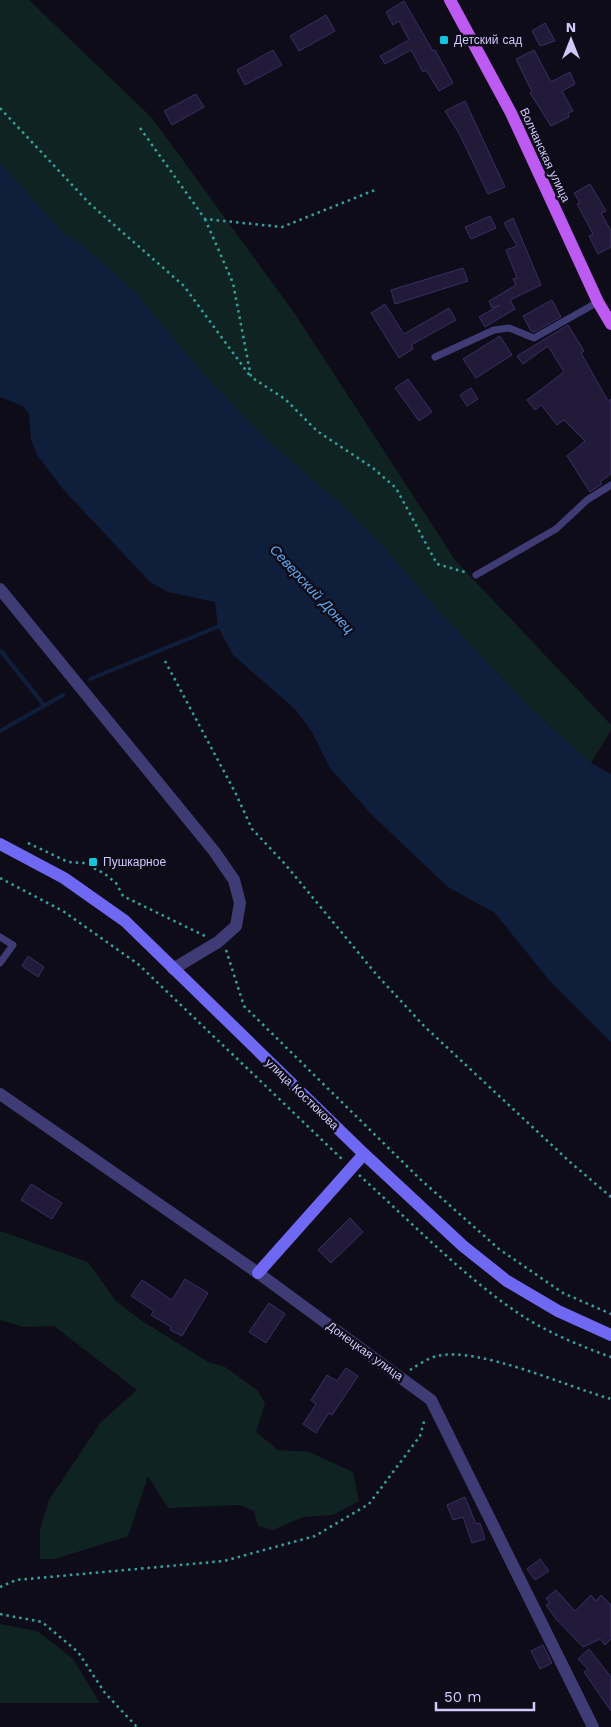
<svg xmlns="http://www.w3.org/2000/svg" width="611" height="1727" viewBox="0 0 611 1727" font-family="'Work Sans',sans-serif">
  <style>
    .green { fill: #102323 }
    .water { fill: #0f1f3b }
    .lines { fill: none; stroke-linecap: round; stroke-linejoin: round }
    .stream { stroke: #0f1f3b; stroke-width: 4 }
    .building { fill: #211a39; stroke: #392e63 }
    .path { stroke: #36a29e; stroke-width: 2.5; stroke-dasharray: 2.5 4; stroke-linecap: butt }
    .lane { stroke: #3e3b75; stroke-width: 7 }
    .street { stroke: #3e3b75; stroke-width: 12 }
    .secondary { stroke: #6f68f2; stroke-width: 12 }
    .primary { stroke: #bc5af1; stroke-width: 12 }
    .poi-dot { fill: #13c4dd; stroke: #0f0c1a; stroke-width: 2 }
    .labels { text-anchor: middle; stroke-width: 5; stroke-linejoin: round; paint-order: stroke }
    .poi-label { font-size: 12px; fill: #d0c9fa; stroke: #0f0c1a; text-anchor: start }
    .street-label { font-size: 12px; fill: #d0c9fa; stroke: #0f0c1a }
    .water-label { font-size: 14px; font-style: italic; fill: #60abf2; stroke: #0f0c1a }
  </style>
  <rect width="100%" height="100%" fill="#0f0c1a"/>
  <g class="green">
    <polygon points="0,0 29,0 152,118 295,314 455,560 611,725 611,730 591,763 528,706 433,605 393,557 346,509 267,440 205,376 134,291 84,247 62,232 0,163"/>
    <polygon points="0,1231 88,1262 115,1300 139,1319 208,1362 225,1367 257,1390 265,1403 256,1432 278,1450 309,1452 353,1472 359,1501 333,1515 303,1517 273,1530 258,1526 254,1511 240,1505 168,1508 148,1476 128,1536 55,1559 40,1559 40,1530 49,1500 101,1422 137,1390 54,1326 24,1327 0,1320"/>
    <polygon points="0,1624 37,1631 73,1659 100,1703 0,1703"/>
  </g>
  <polygon class="water" points="0,163 62,232 84,247 134,291 205,376 267,440 346,509 393,557 433,605 528,706 591,763 611,774 611,1042 549,980 495,913 448,887 371,814 330,768 312,732 296,710 233,655 218,627 215,602 168,592 150,582 63,489 37,455 31,440 29,414 23,406 0,397"/>
  <g class="lines">
    <g class="stream">
      <polyline points="1,651 44,705"/>
      <polyline points="90,679 222,625"/>
      <polyline points="0,731 63,695"/>
    </g>
  </g>
  <g class="building">
    <polygon points="404,1 433,51 435,50 453,83 439,91 426,70 423,72 411,50 385,64 380,56 409,40 399,21 393,25 386,12"/>
    <polygon points="326,15 335,31 299,51 290,36"/>
    <polygon points="545,23 555,41 540,46 532,31"/>
    <polygon points="273,50 282,65 245,85 237,70"/>
    <polygon points="534,50 551,82 570,72 575,84 562,91 573,111 568,113 569,117 551,126 530,93 532,92 516,59"/>
    <polygon points="196,94 204,107 172,125 164,111"/>
    <polygon points="465,101 505,187 488,194 460,135 445,111"/>
    <polygon points="590,184 606,211 601,213 611,231 611,247 598,254 589,236 593,234 577,204 580,203 574,193"/>
    <polygon points="490,216 496,228 471,239 465,227"/>
    <polygon points="513,218 541,285 510,300 515,309 485,327 479,317 500,305 492,308 489,301 516,285 513,279 517,278 506,250 517,246 504,223"/>
    <polygon points="463,268 468,281 395,304 391,290"/>
    <polygon points="552,300 561,317 534,332 531,331 523,316"/>
    <polygon points="385,304 404,334 449,308 456,320 411,345 413,349 399,358 371,313"/>
    <polygon points="568,325 584,351 581,353 608,401 611,399 611,474 600,482 602,484 590,492 567,456 585,441 564,420 557,425 541,405 535,410 527,400 564,372 548,346 523,364 517,356"/>
    <polygon points="500,336 512,355 476,378 463,359"/>
    <polygon points="408,379 432,412 419,421 395,388"/>
    <polygon points="471,388 478,399 467,406 460,395"/>
    <polygon points="28,956 44,967 38,977 22,966"/>
    <polygon points="31,1184 62,1203 52,1219 21,1200"/>
    <polygon points="350,1218 363,1232 331,1263 318,1250"/>
    <polygon points="185,1279 208,1293 182,1336 170,1330 171,1327 151,1315 154,1311 131,1296 142,1280 172,1300"/>
    <polygon points="269,1303 285,1314 266,1343 249,1332"/>
    <polygon points="346,1368 358,1376 332,1415 329,1413 316,1433 303,1424 316,1404 311,1400 327,1375 337,1381"/>
    <polygon points="465,1497 476,1524 480,1523 485,1539 472,1543 463,1517 453,1520 447,1505"/>
    <polygon points="540,1559 549,1571 535,1580 527,1569"/>
    <polygon points="556,1590 575,1611 591,1595 596,1601 601,1595 611,1605 611,1639 605,1645 600,1639 583,1647 556,1619 546,1605 550,1603 546,1598"/>
    <polygon points="543,1645 552,1663 540,1669 531,1651"/>
    <polygon points="589,1649 611,1677 611,1711 584,1672 588,1669 578,1659"/>
  </g>
  <g class="lines">
    <g class="path">
      <polyline points="0,108 89,203 184,286 250,376"/>
      <polyline points="140,128 205,219 282,227 375,190"/>
      <polyline points="205,219 233,283 251,377 285,399 317,431 373,468 396,488 437,564 468,573"/>
      <polyline points="165,661 236,794 252,829 285,864 376,974 424,1026 570,1162 611,1197"/>
      <polyline points="28,843 68,862 84,863 105,874 116,883 123,896 205,936"/>
      <polyline points="0,878 63,911 138,964 343,1160"/>
      <polyline points="226,950 244,1006 420,1179 499,1249 563,1293 611,1314"/>
      <path d="M 359,1175 C 409,1220 463,1276 518,1313 C 546,1332 580,1346 611,1357"/>
      <path d="M 410,1370 C 418,1365 428,1358 437,1356 C 478,1346 568,1387 611,1399"/>
      <polyline points="0,1587 16,1580 224,1561 315,1536 369,1504 420,1436 425,1418"/>
      <polyline points="0,1614 42,1622 78,1652 105,1693 137,1727"/>
    </g>
    <g class="lane">
      <polyline points="435,357 494,330 509,328 534,338 598,302"/>
      <polyline points="476,575 556,529 587,500 611,485"/>
      <polyline points="0,937 13,945 0,963"/>
    </g>
    <g class="street">
      <polyline points="0,589 214,851 234,880 240,903 236,926 218,942 173,969"/>
      <polyline points="0,1094 258,1273 431,1400 593,1727"/>
    </g>
    <g class="secondary">
      <polyline points="0,844 64,878 125,921 364,1154 463,1246 507,1281 558,1311 611,1335"/>
      <polyline points="258,1273 364,1154"/>
    </g>
    <polyline class="primary" points="450,0 511,113 598,302 611,324"/>
  </g>
  <g class="poi-dot">
    <rect x="439" y="35" width="10" height="10" rx="2.5"/>
    <rect x="88" y="857" width="10" height="10" rx="2.5"/>
  </g>
  <g class="labels">
    <g class="poi-label">
      <text x="454" y="44">Детский сад</text>
      <text x="103" y="866">Пушкарное</text>
    </g>
    <g class="street-label">
      <text transform="translate(545 155) rotate(65)" y="4">Волчанская улица</text>
      <text transform="translate(302 1094) rotate(44)" y="4">улица Костюкова</text>
      <text transform="translate(365 1351) rotate(36)" y="4">Донецкая улица</text>
    </g>
    <g class="water-label">
      <text transform="translate(312 589) rotate(47)" y="5">Северский Донец</text>
    </g>
  </g>
  <g transform="translate(571 40)" stroke="#0f0c1a" stroke-width="4" paint-order="stroke">
  <path d="M0-4L9 19L0 12L-9 19Z" fill="#d0c9fa"/>
  <text y="-8" font-size="14" font-weight="bold" text-anchor="middle" fill="#d0c9fa">N</text>
  </g>
  <path d="M436 1702v8h98v-8" fill="none" stroke="#d0c9fa" stroke-width="2.5"/>
  <text x="444" y="1702" font-size="15" fill="#d0c9fa" stroke="#0f0c1a" stroke-width="4" paint-order="stroke">50 m</text>
</svg>
